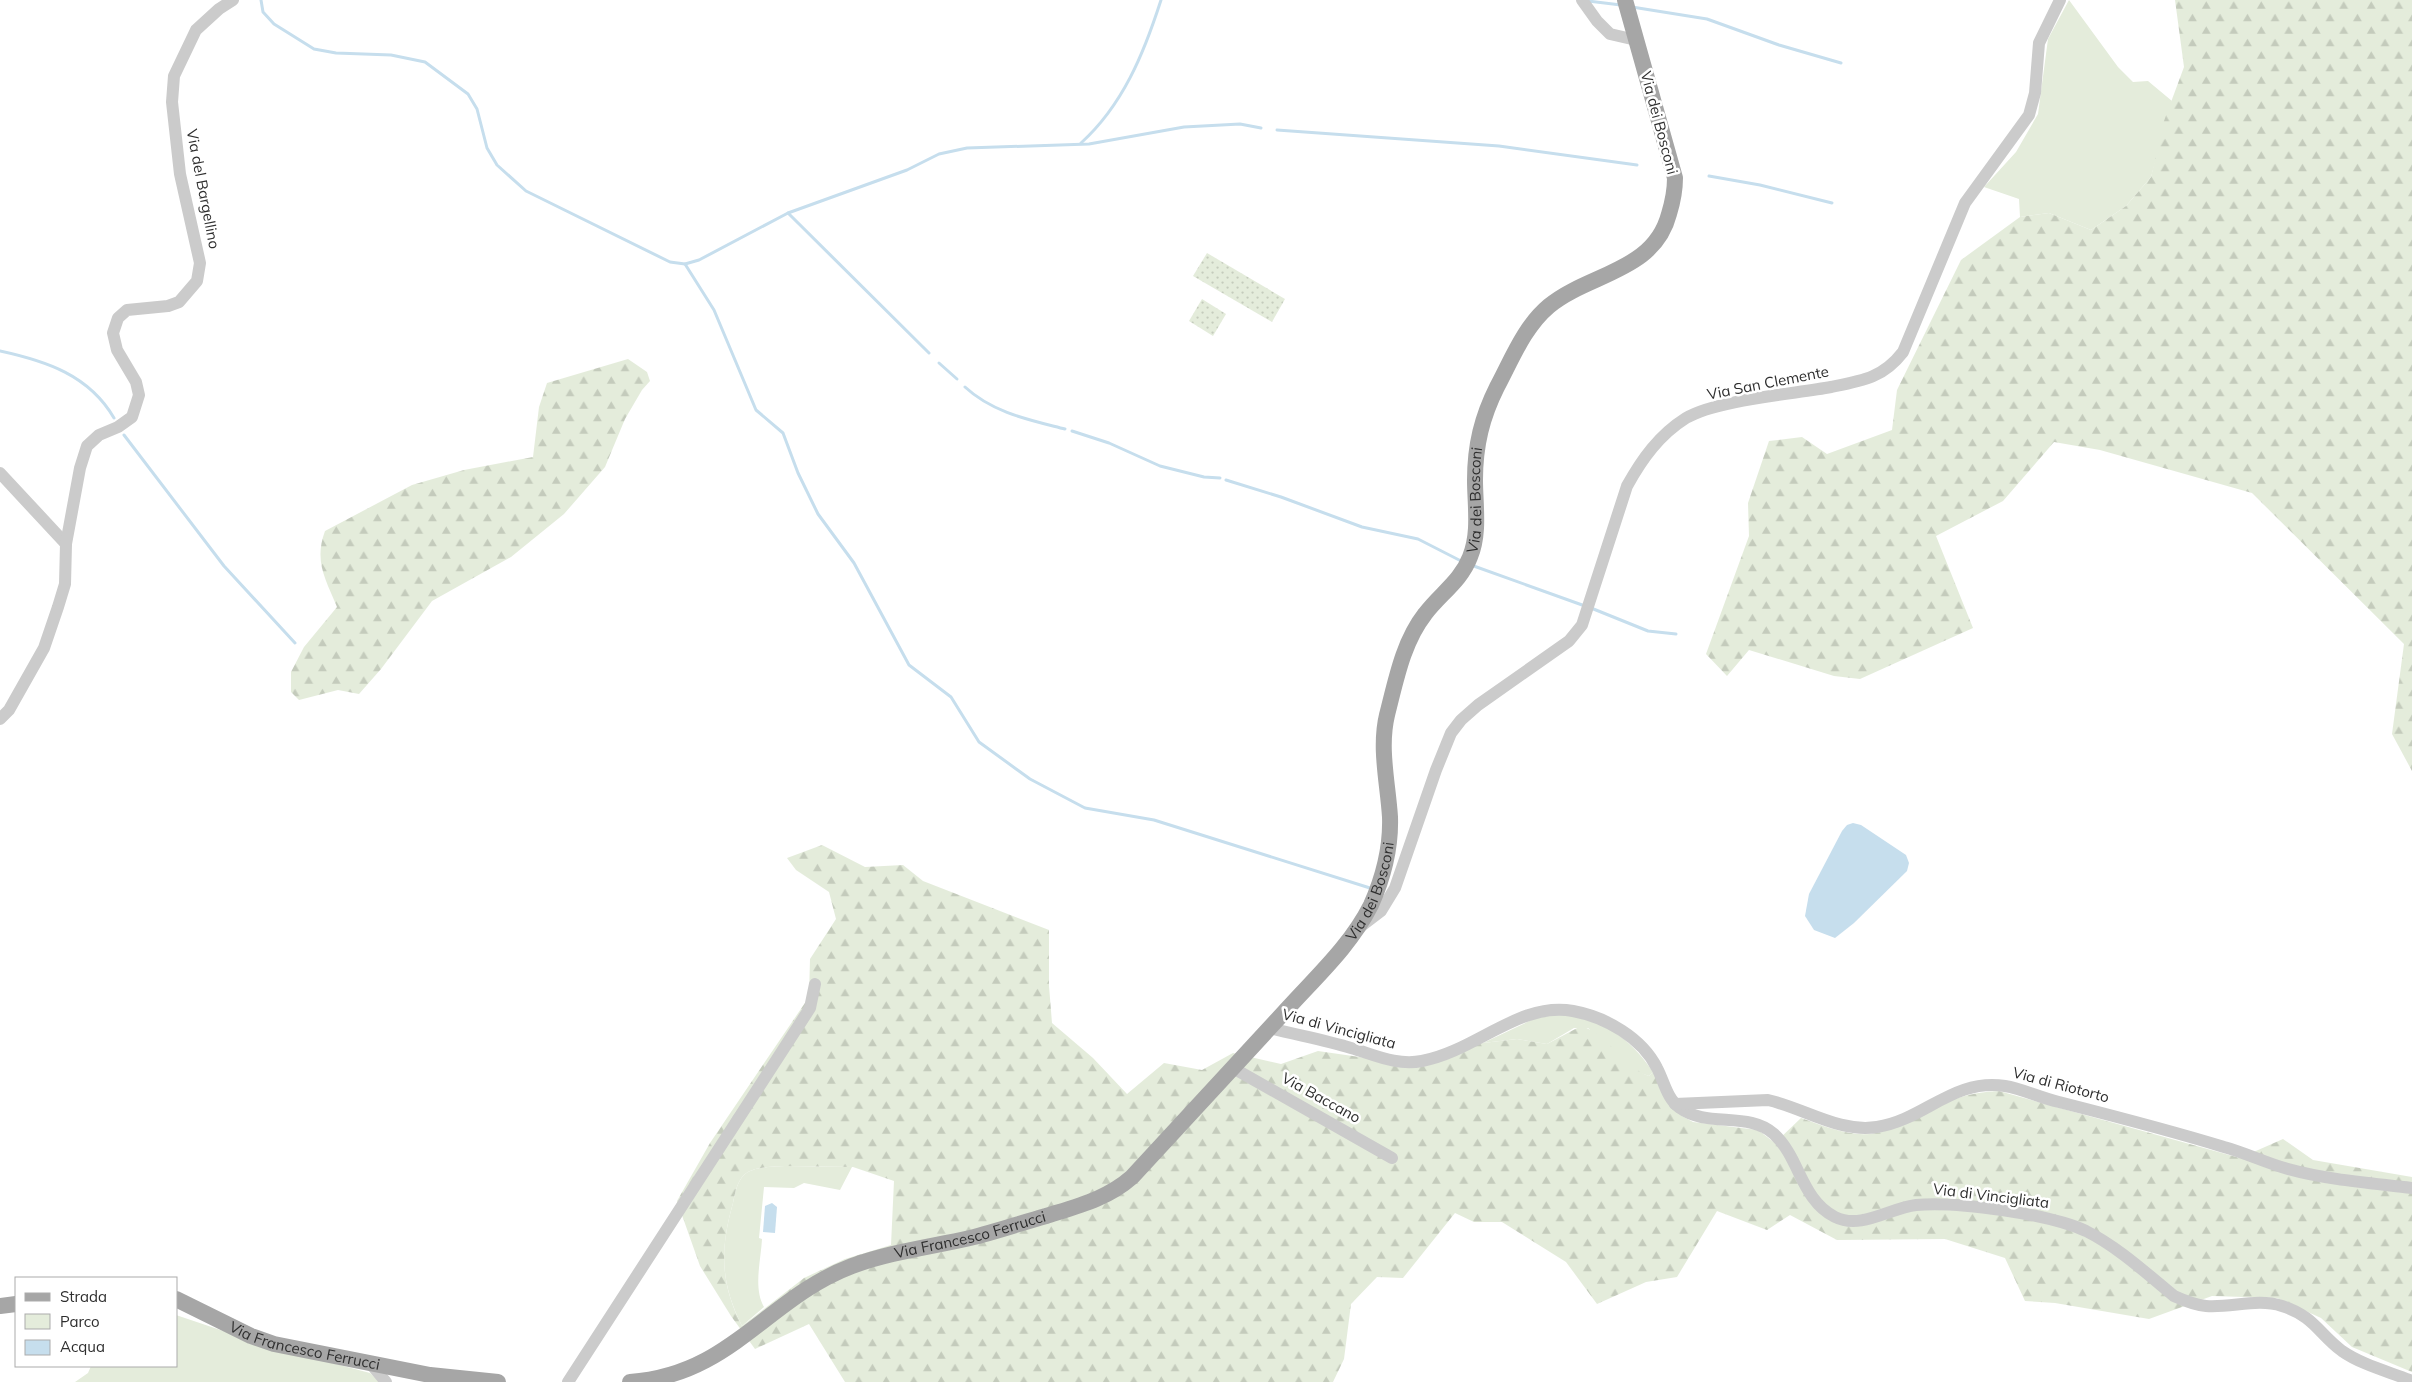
<svg xmlns="http://www.w3.org/2000/svg" width="2412" height="1382" viewBox="0 0 2412 1382" font-family="Mulish,sans-serif">
  <style>
    .green { fill: #e4ecdb }
    .forest { fill: url(#forest-firs); fill-rule: evenodd }
    .garden { fill: url(#garden-dots) }
    .water { fill: #c6deed }
    .lines { fill: none; stroke-linecap: round; stroke-linejoin: round }
    .stream { stroke: #c6deed; stroke-width: 3 }
    .minor { stroke: #cbcbcb; stroke-width: 12 }
    .major { stroke: #a6a6a6; stroke-width: 16 }
    .labels { text-anchor: middle; stroke-width: 5; stroke-linejoin: round; paint-order: stroke }
    .street-label { font-size: 15px; fill: #2e2e2e; stroke: #fff }
  </style>
  <defs>
    <pattern id="forest-firs" width="22" height="20" patternUnits="userSpaceOnUse" patternTransform="scale(1.25)"><rect width="22" height="20" fill="#e4ecdb"/><path d="M5 1l3.5 6h-7zM16 11l3.5 6h-7z" fill="#c4cbbc"/></pattern>
    <pattern id="garden-dots" width="8" height="8" patternUnits="userSpaceOnUse" patternTransform="scale(1.25)"><rect width="8" height="8" fill="#e4ecdb"/><path d="M2 2h.1M6 6h.1" fill="none" stroke="#c4cbbc" stroke-width="1.8" stroke-linecap="round"/></pattern>
  </defs>
  <rect width="100%" height="100%" fill="#fff"/>
  <g class="green">
    <polygon points="2069,0 2118,67 2133,82 2148,81 2172,101 2151,177 2126,206 2091,230 2049,213 2020,217 2019,199 1984,187 2016,152 2038,114 2048,39"/>
    <path d="M 1540,1016 C 1552,1016 1567,1013 1579,1016 C 1610,1023 1636,1046 1653,1072 L 1649,1076 L 1637,1072 L 1588,1028 L 1574,1028 L 1547,1044 L 1517,1039 L 1483,1043 Z"/>
    <path d="M 785,1166 L 852,1167 L 840,1190 L 804,1183 L 794,1188 L 764,1187 L 759,1238 L 762,1239 C 761,1260 753,1288 764,1307 L 742,1326 C 720,1282 720,1249 733,1203 C 735,1193 737,1182 744,1175 C 753,1166 773,1167 785,1166 Z"/>
    <polygon points="176,1315 271,1347 370,1373 380,1382 75,1382 88,1373 91,1366 176,1366"/>
  </g>
  <g class="forest">
    <polygon points="2175,0 2412,0 2412,771 2392,734 2404,644 2252,493 2100,450 2054,442 2003,501 1936,536 1973,628 1860,679 1834,676 1749,650 1727,676 1706,654 1749,536 1748,503 1769,441 1802,437 1827,454 1892,430 1897,390 1961,260 2020,217 2049,213 2091,230 2126,206 2151,177 2164,121 2184,67"/>
    <path d="M 628,359 L 647,372 L 650,381 L 642,390 L 625,419 L 605,467 L 564,514 L 511,557 L 432,601 L 381,669 L 359,694 L 338,690 L 299,700 L 291,692 L 291,672 L 304,647 L 337,607 C 325,578 314,561 325,531 L 412,485 L 464,470 L 533,457 L 539,407 L 547,383 Z"/>
    <path d="M 822,845 L 865,867 L 903,865 L 923,881 L 1049,930 L 1049,986 L 1052,1023 L 1093,1058 L 1127,1094 L 1164,1063 L 1202,1070 L 1233,1053 L 1281,1064 L 1318,1051 L 1408,1064 L 1483,1043 L 1517,1039 L 1547,1044 L 1581,1026 C 1609,1034 1621,1066 1649,1076 L 1653,1072 L 1682,1116 L 1693,1122 L 1758,1130 L 1775,1143 L 1801,1118 C 1823,1126 1852,1138 1876,1133 C 1891,1130 1905,1122 1918,1115 C 1946,1101 1968,1092 1999,1091 L 2240,1158 L 2283,1139 L 2313,1160 L 2412,1177 L 2412,1372 L 2352,1347 L 2321,1318 L 2277,1298 L 2212,1296 L 2149,1319 L 2055,1303 L 2025,1301 L 2005,1258 L 1945,1239 L 1837,1240 L 1790,1215 L 1767,1230 L 1717,1211 L 1677,1277 L 1646,1282 L 1597,1304 L 1566,1262 L 1502,1222 L 1474,1222 L 1455,1213 L 1403,1278 L 1377,1277 L 1351,1304 L 1344,1359 L 1333,1382 L 845,1382 L 809,1324 L 755,1349 L 731,1316 L 700,1266 L 677,1201 L 710,1143 L 809,997 L 810,959 L 836,919 L 829,892 L 796,870 L 787,858 ZM 785,1166 L 853,1167 L 894,1181 L 891,1245 L 845,1259 L 804,1278 L 742,1326 C 720,1283 720,1249 733,1203 C 735,1193 737,1182 744,1175 C 753,1166 773,1167 785,1166 Z"/>
  </g>
  <g class="garden">
    <polygon points="1207,253 1285,299 1272,322 1193,276"/>
    <polygon points="1202,299 1226,314 1213,336 1189,321"/>
  </g>
  <g class="water">
    <polygon points="1853,823 1861,825 1906,855 1909,863 1907,871 1854,923 1835,938 1814,930 1805,916 1809,894 1842,831 1847,825"/>
    <polygon points="772,1203 777,1207 775,1233 763,1232 765,1206"/>
  </g>
  <g class="lines">
    <g class="stream">
      <polyline points="261,0 263,12 274,24 314,49 336,53 391,55 425,62 468,94 477,109 487,148 497,165 526,191 670,262 685,264 699,260 788,213 907,170 939,154 967,148 1089,144 1184,127 1240,124 1261,128"/>
      <polyline points="1588,1 1621,5"/>
      <polyline points="1632,7 1707,19 1779,45 1841,63"/>
      <polyline points="1277,130 1499,146 1637,165"/>
      <path d="M 1081,143 C 1123,105 1144,53 1161,0"/>
      <polyline points="1709,176 1760,185 1832,203"/>
      <polyline points="788,213 929,353"/>
      <polyline points="685,264 714,310 756,410 783,433 798,473 818,514 854,563 909,665 951,697 979,742 1030,779 1085,808 1154,820 1370,888"/>
      <path d="M 0,351 C 46,361 89,375 114,418"/>
      <polyline points="939,363 957,379"/>
      <path d="M 965,387 C 993,413 1030,420 1065,429"/>
      <polyline points="1072,431 1109,443 1160,466 1204,477 1220,478"/>
      <polyline points="124,435 224,566 295,643"/>
      <polyline points="1226,480 1281,497 1362,527 1418,539 1463,562"/>
      <polyline points="1471,565 1585,606"/>
      <polyline points="1591,608 1648,631 1676,634"/>
    </g>
    <g class="minor">
      <polyline points="1582,0 1597,21 1610,34 1636,40"/>
      <polyline points="0,473 66,544"/>
      <polyline points="0,719 9,710 44,648 58,607 65,584 66,544 80,468 87,446 99,435 118,427 132,417 139,395 136,382 117,350 113,333 118,318 127,310 168,306 179,302 197,281 200,263 180,174 172,102 174,76 196,30 219,9 233,0"/>
      <path d="M 1360,927 L 1381,911 L 1395,888 L 1436,770 L 1451,733 L 1461,720 L 1478,705 L 1569,641 L 1582,625 L 1627,486 C 1642,459 1659,435 1686,418 C 1716,400 1793,394 1831,387 C 1862,381 1883,378 1903,352 L 1965,203 L 2029,115 L 2035,93 L 2039,43 L 2060,0"/>
      <path d="M 1270,1028 C 1297,1035 1325,1040 1351,1048 C 1375,1055 1397,1066 1422,1061 C 1476,1051 1520,1001 1573,1011 C 1606,1017 1642,1038 1657,1068 C 1664,1081 1667,1099 1680,1108 C 1707,1128 1749,1111 1774,1134 C 1800,1158 1801,1200 1835,1217 C 1861,1230 1890,1208 1916,1205 C 1956,1201 2049,1214 2086,1231 C 2118,1247 2146,1273 2174,1296 C 2185,1301 2195,1305 2206,1306 C 2232,1308 2257,1298 2282,1306 C 2314,1316 2319,1334 2342,1351 C 2362,1365 2390,1372 2412,1381"/>
      <polyline points="1233,1068 1392,1158"/>
      <path d="M 1675,1104 L 1768,1100 C 1804,1108 1839,1133 1877,1127 C 1924,1120 1953,1078 2005,1086 C 2023,1089 2041,1098 2059,1102 C 2114,1116 2169,1130 2224,1147 C 2246,1153 2266,1163 2288,1169 C 2328,1180 2371,1183 2412,1188"/>
      <polyline points="370,1363 386,1382"/>
      <polyline points="568,1382 810,1008 815,984"/>
    </g>
    <g class="major">
      <path id="s1" d="M 176,1299 L 251,1336 L 274,1344 L 430,1375 L 498,1382"/>
      <polyline points="0,1306 16,1304"/>
      <path id="s2" d="M 630,1382 C 731,1375 767,1298 852,1266 C 890,1252 930,1247 970,1238 C 995,1232 1021,1223 1046,1216 C 1078,1206 1107,1199 1132,1177 C 1184,1121 1236,1065 1288,1008 C 1317,976 1351,945 1371,905 C 1383,878 1391,847 1390,817 C 1388,784 1379,748 1387,715 C 1396,680 1403,642 1425,614 C 1440,594 1461,581 1470,557 C 1480,533 1475,505 1475,480 C 1475,445 1482,417 1497,387 C 1512,359 1524,327 1549,306 C 1589,273 1654,272 1669,214 C 1673,201 1675,191 1675,178 L 1625,0"/>
    </g>
  </g>
  <g class="labels">
    <g class="street-label">
      <text transform="translate(1659 123) rotate(75)" y="5">Via dei Bosconi</text>
      <text transform="translate(203 189) rotate(79)" y="5">Via del Bargellino</text>
      <text transform="translate(1768 383) rotate(-11)" y="5">Via San Clemente</text>
      <text dy="5" stroke="none"><textPath href="#s2" startOffset="1345">Via dei Bosconi</textPath></text>
      <text dy="5" stroke="none"><textPath href="#s2" startOffset="925">Via dei Bosconi</textPath></text>
      <text transform="translate(1339 1029) rotate(15)" y="5">Via di Vincigliata</text>
      <text transform="translate(2061 1085) rotate(15)" y="5">Via di Riotorto</text>
      <text transform="translate(1321 1098) rotate(29)" y="5">Via Baccano</text>
      <text transform="translate(1991 1196) rotate(7)" y="5">Via di Vincigliata</text>
      <text dy="5" stroke="none"><textPath href="#s2" startOffset="376">Via Francesco Ferrucci</textPath></text>
      <text dy="5" stroke="none"><textPath href="#s1" startOffset="138">Via Francesco Ferrucci</textPath></text>
    </g>
  </g>
  <rect x="15" y="1277" width="162" height="90" fill="#ffffff" stroke="#ababab"/>
  <rect x="25" y="1293" width="25" height="8" fill="#a6a6a6" stroke="#ababab"/>
  <text x="60" y="1302" font-size="15" fill="#2e2e2e">Strada</text>
  <rect x="25" y="1314" width="25" height="15" fill="#e4ecdb" stroke="#ababab"/>
  <text x="60" y="1327" font-size="15" fill="#2e2e2e">Parco</text>
  <rect x="25" y="1340" width="25" height="15" fill="#c6deed" stroke="#ababab"/>
  <text x="60" y="1352" font-size="15" fill="#2e2e2e">Acqua</text>
</svg>
